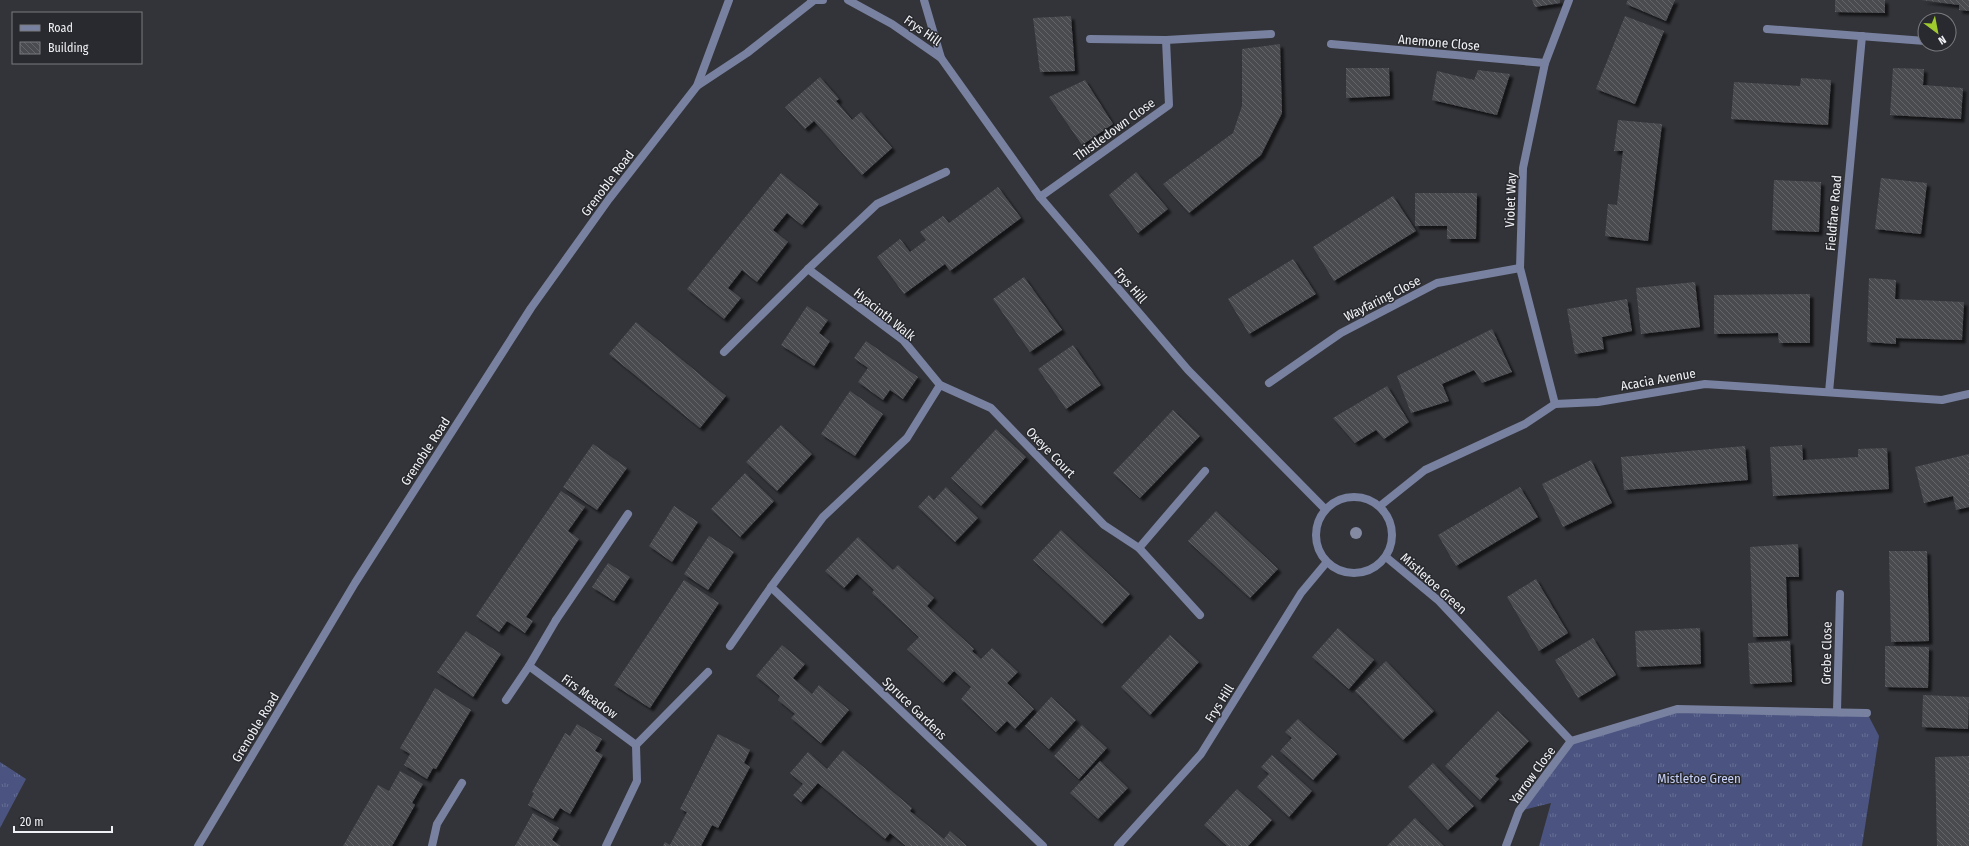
<svg xmlns="http://www.w3.org/2000/svg" width="1969" height="846" viewBox="0 0 1969 846" font-family="'Fira Sans Condensed',sans-serif">
  <style>
    .grass { fill: url(#grass-tufts) }
    .building { fill: url(#building-back-hatch); filter: url(#shadow) }
    .lines { fill: none; stroke-linecap: round; stroke-linejoin: round }
    .service { stroke: #7981a0; stroke-width: 8 }
    .minor { stroke: #7981a0; stroke-width: 8 }
    .tertiary { stroke: #7981a0; stroke-width: 8 }
    .tree { fill: #848aa2 }
    .labels { text-anchor: middle; stroke-width: 3; stroke-linejoin: round; paint-order: stroke }
    .street-label { font-size: 13px; fill: #f0f1f4; stroke: #292a2f }
    .park-label { font-size: 13px; fill: #c6d0f7; stroke: #292a2f }
  </style>
  <defs>
    <pattern id="grass-tufts" width="24" height="20" patternUnits="userSpaceOnUse"><rect width="24" height="20" fill="#4b5480"/><path d="M3 7l-1-3M5 7V3M7 7l1-3M15 17l-1-3M17 17v-4M19 17l1-3" fill="none" stroke="#656d93"/></pattern>
    <pattern id="building-back-hatch" width="6" height="6" patternUnits="userSpaceOnUse"><rect width="6" height="6" fill="#4a4b50"/><path d="M-1 5l2 2M0 0l6 6M5-1l2 2" fill="none" stroke="#64656a"/></pattern>
    <filter id="shadow"><feDropShadow dx="3.5" dy="3.5" stdDeviation="1" flood-color="#0009"/></filter>
  </defs>
  <rect width="100%" height="100%" fill="#333439"/>
  <g class="grass">
    <polygon points="1677,709 1867,713 1879,736 1862,846 1539,846 1551,803 1519,811 1571,741"/>
    <polygon points="0,762 26,779 0,828"/>
  </g>
  <g class="building">
    <polygon points="1532,0 1560,0 1560,3 1535,7"/>
    <polygon points="1628,0 1675,0 1666,21 1626,4"/>
    <polygon points="1835,0 1885,0 1885,13 1835,12"/>
    <polygon points="1921,0 1969,0 1969,11 1959,10 1959,5"/>
    <polygon points="1071,16 1075,71 1040,72 1033,18"/>
    <polygon points="1625,16 1664,31 1635,104 1596,89"/>
    <polygon points="1280,44 1282,113 1261,155 1189,213 1163,184 1233,133 1242,106 1242,49"/>
    <polygon points="1346,68 1389,68 1390,96 1346,98"/>
    <polygon points="1893,68 1924,69 1923,85 1963,88 1961,119 1890,115"/>
    <polygon points="1478,70 1510,74 1497,115 1432,100 1437,71 1474,80"/>
    <polygon points="820,77 839,99 836,101 852,120 861,112 892,148 862,175 814,121 805,129 785,107"/>
    <polygon points="1801,78 1831,80 1828,125 1731,119 1734,82 1800,86"/>
    <polygon points="1085,80 1113,124 1082,145 1049,97"/>
    <polygon points="1618,120 1662,124 1648,241 1605,236 1608,204 1617,205 1623,151 1614,151"/>
    <polygon points="1136,172 1168,209 1138,233 1109,195"/>
    <polygon points="781,173 819,204 802,225 787,213 773,230 788,242 757,282 742,270 728,288 741,298 724,319 687,289"/>
    <polygon points="1881,178 1927,183 1921,234 1875,229"/>
    <polygon points="1774,180 1821,182 1819,232 1772,230"/>
    <polygon points="998,187 1021,218 950,271 945,264 904,294 877,257 900,239 910,252 926,240 920,232 943,216 949,223"/>
    <polygon points="1415,193 1477,193 1476,239 1447,239 1447,226 1415,226"/>
    <polygon points="1393,196 1416,231 1334,281 1313,247"/>
    <polygon points="1293,259 1316,294 1249,334 1228,299"/>
    <polygon points="1024,277 1062,330 1030,352 993,299"/>
    <polygon points="1869,278 1896,280 1895,299 1964,302 1962,340 1896,338 1896,344 1867,342"/>
    <polygon points="1695,282 1700,327 1641,334 1636,288"/>
    <polygon points="1810,294 1810,343 1779,343 1778,333 1714,334 1714,295"/>
    <polygon points="1627,299 1632,331 1602,337 1604,349 1575,354 1567,309"/>
    <polygon points="807,306 828,320 819,333 830,341 814,366 781,345"/>
    <polygon points="636,322 726,396 700,428 609,354"/>
    <polygon points="1492,329 1512,372 1482,383 1474,370 1442,384 1449,401 1411,413 1397,376"/>
    <polygon points="866,341 918,377 903,399 890,390 883,400 858,382 868,368 854,358"/>
    <polygon points="1073,345 1101,385 1066,409 1038,369"/>
    <polygon points="1387,386 1409,422 1384,439 1376,430 1355,443 1333,418"/>
    <polygon points="850,391 883,414 855,456 821,434"/>
    <polygon points="1173,410 1200,436 1140,498 1113,473"/>
    <polygon points="781,425 812,454 777,491 746,462"/>
    <polygon points="996,429 1026,457 981,506 951,478"/>
    <polygon points="593,444 627,468 597,510 563,487"/>
    <polygon points="1802,445 1803,460 1858,457 1858,449 1887,448 1889,489 1773,496 1770,447"/>
    <polygon points="1745,446 1748,480 1624,490 1621,457"/>
    <polygon points="1969,454 1969,507 1956,510 1953,496 1924,503 1915,467"/>
    <polygon points="1591,460 1612,503 1563,527 1542,484"/>
    <polygon points="745,473 774,501 740,537 711,509"/>
    <polygon points="946,487 978,518 955,542 918,507 929,495 934,500"/>
    <polygon points="1520,487 1538,517 1456,566 1438,535"/>
    <polygon points="561,491 585,507 568,531 579,539 526,617 533,621 525,633 507,621 499,632 476,616"/>
    <polygon points="674,506 698,522 672,562 649,546"/>
    <polygon points="1216,511 1278,569 1250,598 1188,541"/>
    <polygon points="1061,530 1130,594 1102,624 1033,560"/>
    <polygon points="709,536 734,552 708,590 684,574"/>
    <polygon points="858,537 893,570 898,565 934,598 927,606 974,649 972,651 981,659 992,648 1018,672 1007,683 1034,709 1015,729 1007,721 996,732 961,699 971,687 954,671 943,683 907,649 919,637 872,593 874,590 857,574 844,588 825,571"/>
    <polygon points="1798,544 1799,577 1786,577 1788,636 1753,637 1750,547"/>
    <polygon points="1889,551 1927,551 1929,641 1891,642"/>
    <polygon points="608,563 630,577 614,601 592,587"/>
    <polygon points="1536,579 1568,633 1539,651 1507,597"/>
    <polygon points="684,580 719,603 650,708 614,685"/>
    <polygon points="1338,628 1374,660 1349,689 1312,657"/>
    <polygon points="1700,628 1701,664 1637,667 1635,631"/>
    <polygon points="466,631 501,654 473,697 437,672"/>
    <polygon points="1170,635 1199,662 1150,715 1121,687"/>
    <polygon points="1593,638 1616,675 1578,698 1555,660"/>
    <polygon points="1790,641 1792,682 1750,684 1748,643"/>
    <polygon points="782,645 805,664 793,678 812,694 819,685 849,710 821,743 791,718 795,714 778,700 780,696 756,676"/>
    <polygon points="1885,646 1929,647 1928,688 1885,687"/>
    <polygon points="1386,661 1434,711 1403,740 1355,691"/>
    <polygon points="435,688 471,710 436,769 433,768 427,779 404,765 410,754 400,748"/>
    <polygon points="1923,695 1969,697 1968,729 1922,727"/>
    <polygon points="1051,697 1076,720 1049,749 1025,726"/>
    <polygon points="1498,711 1529,741 1495,776 1499,779 1480,800 1445,766"/>
    <polygon points="1298,719 1337,754 1313,780 1280,751 1292,738 1285,732"/>
    <polygon points="577,724 602,739 595,751 603,755 570,814 560,808 553,819 528,805 534,793 532,792 565,733 570,736"/>
    <polygon points="1082,725 1107,748 1079,779 1054,756"/>
    <polygon points="718,734 750,750 744,763 750,767 718,828 712,825 701,846 663,846 665,842 670,845 687,812 680,809"/>
    <polygon points="843,750 912,808 910,811 944,839 950,831 967,846 906,846 890,833 885,839 818,783 801,802 793,795 803,784 790,773 808,752 827,769"/>
    <polygon points="1272,755 1312,791 1289,817 1257,787 1269,774 1261,767"/>
    <polygon points="1969,756 1969,846 1937,846 1935,757"/>
    <polygon points="1100,761 1128,788 1098,819 1070,793"/>
    <polygon points="1433,763 1474,806 1448,830 1408,787"/>
    <polygon points="400,771 423,784 412,803 415,805 392,846 343,846 378,785 389,791"/>
    <polygon points="1237,789 1272,820 1248,846 1227,846 1204,825"/>
    <polygon points="533,813 559,828 552,840 561,846 515,846"/>
    <polygon points="1415,818 1444,846 1387,846"/>
  </g>
  <g class="lines">
    <g class="service">
      <polyline points="556,620 628,514"/>
      <polyline points="432,846 437,824 462,783"/>
    </g>
    <g class="minor">
      <polyline points="848,0 892,24 941,58"/>
      <polyline points="924,0 941,58 1040,197 1188,370 1325,509"/>
      <polyline points="1767,29 1925,41"/>
      <polyline points="1090,39 1166,40 1271,34"/>
      <polyline points="1331,44 1545,63"/>
      <polyline points="1040,197 1169,105 1166,40"/>
      <polyline points="808,269 903,340 940,385 991,408 1104,525 1139,548 1205,471"/>
      <polyline points="724,352 808,269 877,204 946,172"/>
      <polyline points="1269,383 1341,333 1437,283 1520,268"/>
      <polyline points="940,385 907,438 823,517 771,587 1043,846"/>
      <polyline points="1829,392 1862,36"/>
      <polyline points="1555,404 1520,268 1523,168 1545,63 1569,0"/>
      <circle cx="1354" cy="535" r="38"/>
      <polyline points="1380,506 1425,470 1525,424 1555,404 1598,402 1705,384 1942,400 1969,394"/>
      <polyline points="1139,548 1200,615"/>
      <polyline points="1386,557 1439,601 1571,741 1677,709 1867,713"/>
      <polyline points="556,620 529,666 636,745"/>
      <polyline points="730,646 771,587"/>
      <polyline points="506,700 529,666"/>
      <polyline points="1837,711 1840,594"/>
      <polyline points="606,846 637,781 636,745 708,672"/>
      <polyline points="1118,846 1201,754 1301,593 1326,563"/>
      <polyline points="1506,846 1519,811 1571,741"/>
    </g>
    <g class="tertiary">
      <polyline points="811,0 823,0"/>
      <polyline points="697,86 747,53 813,1"/>
      <polyline points="198,846 355,583 531,308 609,199 697,86 729,0"/>
    </g>
  </g>
  <circle class="tree" cx="1356" cy="533" r="6"/>
  <g class="labels">
    <g class="street-label">
      <text transform="translate(923 30) rotate(35)" y="5">Frys Hill</text>
      <text transform="translate(1439 42) rotate(5)" y="5">Anemone Close</text>
      <text transform="translate(1114 129) rotate(-36)" y="5">Thistledown Close</text>
      <text transform="translate(607 183) rotate(-53)" y="5">Grenoble Road</text>
      <text transform="translate(1510 200) rotate(-88)" y="5">Violet Way</text>
      <text transform="translate(1833 213) rotate(-85)" y="5">Fieldfare Road</text>
      <text transform="translate(1131 285) rotate(49)" y="5">Frys Hill</text>
      <text transform="translate(1382 298) rotate(-27)" y="5">Wayfaring Close</text>
      <text transform="translate(885 314) rotate(39)" y="5">Hyacinth Walk</text>
      <text transform="translate(1658 379) rotate(-10)" y="5">Acacia Avenue</text>
      <text transform="translate(425 451) rotate(-57)" y="5">Grenoble Road</text>
      <text transform="translate(1051 452) rotate(46)" y="5">Oxeye Court</text>
      <text transform="translate(1434 583) rotate(42)" y="5">Mistletoe Green</text>
      <text transform="translate(1826 653) rotate(-89)" y="5">Grebe Close</text>
      <text transform="translate(590 696) rotate(36)" y="5">Firs Meadow</text>
      <text transform="translate(1219 703) rotate(-58)" y="5">Frys Hill</text>
      <text transform="translate(915 708) rotate(44)" y="5">Spruce Gardens</text>
      <text transform="translate(255 727) rotate(-59)" y="5">Grenoble Road</text>
      <text transform="translate(1532 775) rotate(-54)" y="5">Yarrow Close</text>
    </g>
    <g class="park-label">
      <text x="1699" y="783">Mistletoe Green</text>
    </g>
  </g>
  <rect x="12" y="12" width="130" height="52" fill="#292a2f" stroke="#797a7e"/>
  <rect x="20" y="25" width="20" height="6" fill="#7981a0" stroke="#797a7e"/>
  <text x="48" y="32" font-size="12" fill="#f0f1f4">Road</text>
  <rect x="20" y="42" width="20" height="12" fill="url(#building-back-hatch)" stroke="#797a7e"/>
  <text x="48" y="52" font-size="12" fill="#f0f1f4">Building</text>
  <g transform="translate(1937 32) rotate(148)"><circle r="19" fill="#292a2f" stroke="#797a7e"/>
  <path d="M0-3L7 15L0 10L-7 15Z" fill="#9fca2d"/>
  <text y="-6" font-size="11" font-weight="bold" text-anchor="middle" fill="#f0f1f4">N</text>
  </g>
  <path d="M14 826v6h98v-6" fill="none" stroke="#f0f1f4" stroke-width="2"/>
  <text x="20" y="826" font-size="12" fill="#f0f1f4" stroke="#292a2f" stroke-width="3" paint-order="stroke">20 m</text>
</svg>
